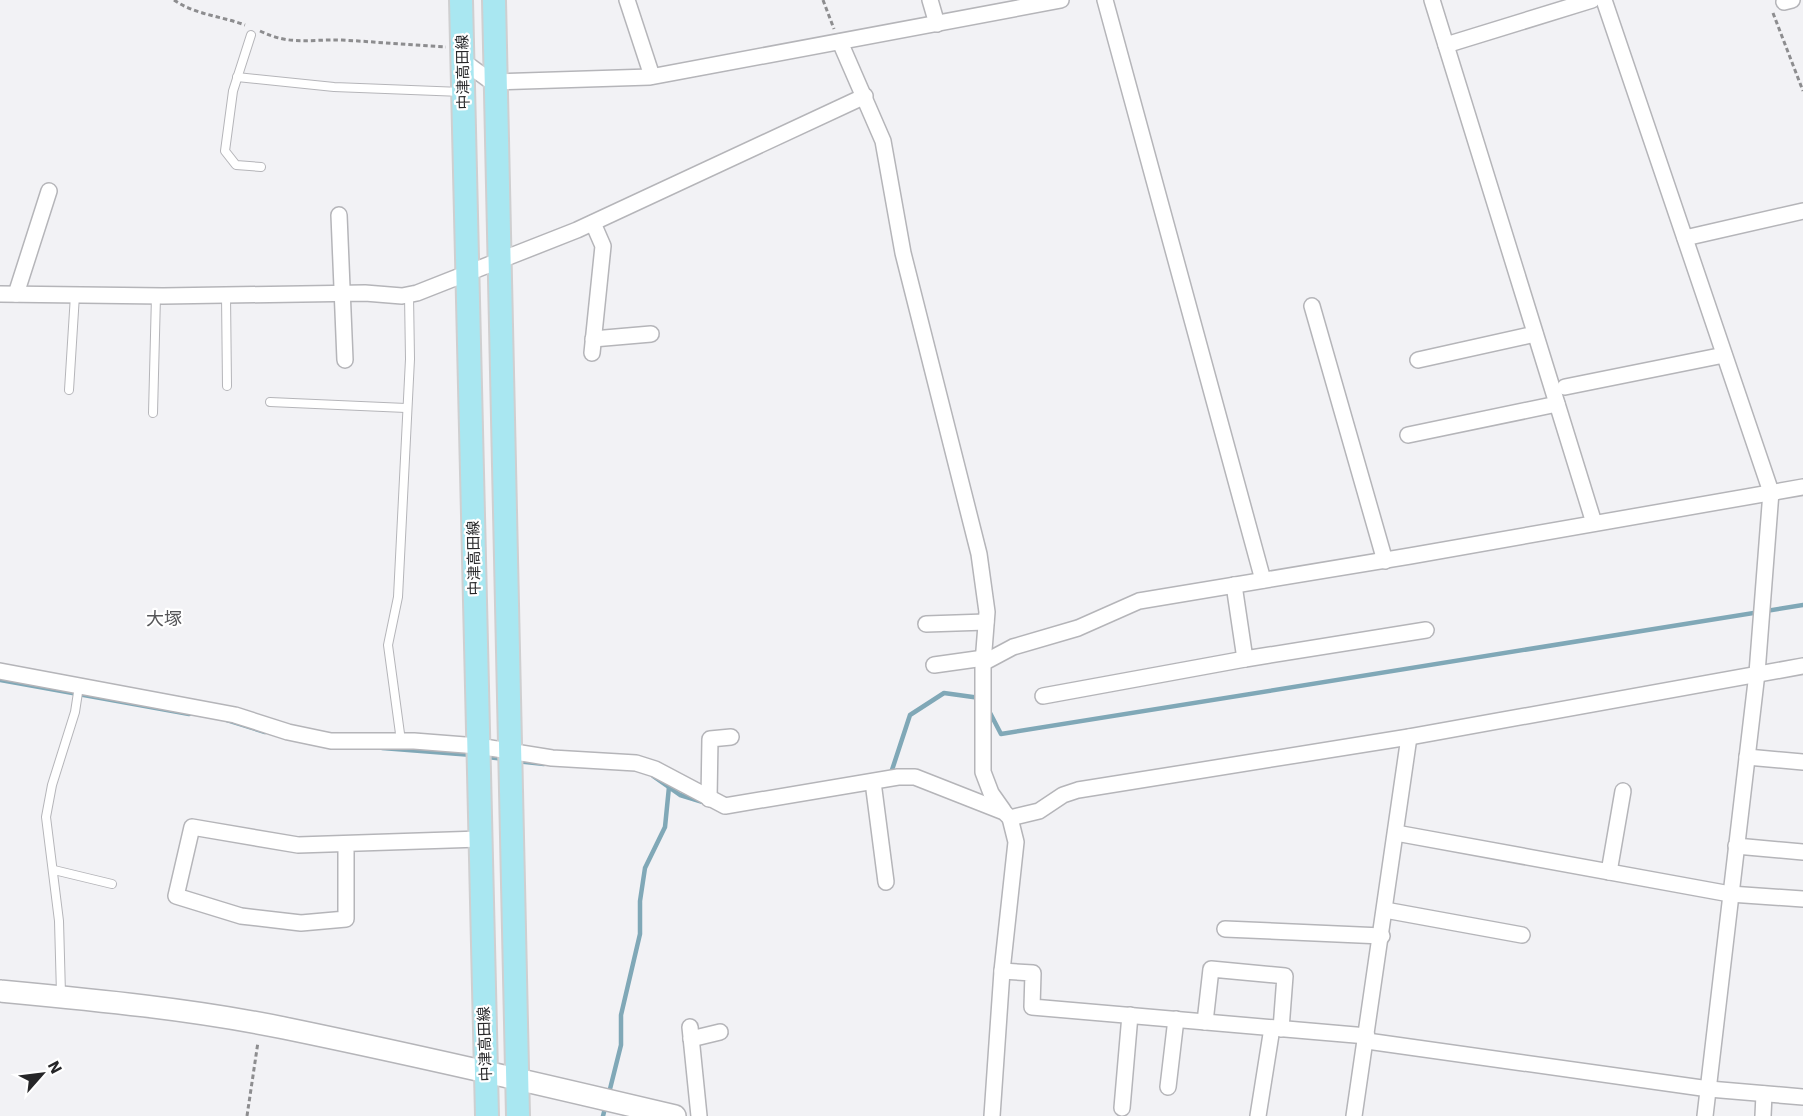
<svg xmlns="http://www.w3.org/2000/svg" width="1803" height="1116" viewBox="0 0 1803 1116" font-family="'IBM Plex Sans','Noto Sans JP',sans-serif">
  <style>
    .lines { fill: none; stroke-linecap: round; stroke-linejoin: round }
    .stream { stroke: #80a8b7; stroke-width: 4.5 }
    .lane-casing { stroke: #b5b5b9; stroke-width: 10 }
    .street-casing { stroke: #b5b5b9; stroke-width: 18 }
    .secondary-casing { stroke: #b5b5b9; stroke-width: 24 }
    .primary-casing { stroke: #cfcfd0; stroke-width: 26 }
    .path { stroke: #8d8d8f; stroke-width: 3; stroke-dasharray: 4.5 3; stroke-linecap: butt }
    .lane { stroke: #fff; stroke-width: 8 }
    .street { stroke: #fff; stroke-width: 15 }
    .secondary { stroke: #fff; stroke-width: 21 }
    .primary { stroke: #a9e7f1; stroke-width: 22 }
    .labels { text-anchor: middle; stroke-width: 4.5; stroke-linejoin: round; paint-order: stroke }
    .street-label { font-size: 15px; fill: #262628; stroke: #fff }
    .quarter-label { font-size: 18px; fill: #555558; stroke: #fff }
  </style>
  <rect width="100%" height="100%" fill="#f2f2f5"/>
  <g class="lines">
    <g class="stream">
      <polyline points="0,680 189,714"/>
      <polyline points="988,709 1001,734 1803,605"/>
      <polyline points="227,720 265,732"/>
      <polyline points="382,748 472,755"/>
      <polyline points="487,757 505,759"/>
      <polyline points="516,761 544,764"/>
      <polyline points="891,773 910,715 944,693 980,698"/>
      <polyline points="653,776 680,795 706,803"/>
      <polyline points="609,1093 621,1045 621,1015 640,934 640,901 645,868 665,827 669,787"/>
      <polyline points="603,1116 606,1104"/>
    </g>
    <defs>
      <g id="lane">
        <polyline points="251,35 233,91 225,151 236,165 261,167"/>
        <polyline points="237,77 334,87 462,92"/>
        <polyline points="226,295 227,386"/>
        <polyline points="69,390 75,295"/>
        <polyline points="270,402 406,408"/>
        <polyline points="153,413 156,296"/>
        <polyline points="401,741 388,645 398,597 410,359 409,295"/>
        <polyline points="54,870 112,884"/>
        <polyline points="61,994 59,921 46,817 52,785 75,712 79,686"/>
      </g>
      <g id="street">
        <polyline points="627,0 652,76"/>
        <polyline points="930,0 937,24"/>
        <polyline points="1105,0 1263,580"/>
        <polyline points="1432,0 1594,523"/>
        <polyline points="1604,0 1771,492 1757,673 1705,1116"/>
        <polyline points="1784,2 1792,0"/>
        <polyline points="840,42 883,141 903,253 979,554 987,612 983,663 983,772 991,793 1003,810"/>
        <polyline points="1446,45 1592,0"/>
        <polyline points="463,61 489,80 496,82 650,77 1061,0"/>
        <polyline points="339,215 345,360"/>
        <polyline points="1685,238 1803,211"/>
        <polyline points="0,294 163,296 365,293 402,296 417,293 577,230 865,96"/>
        <polyline points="16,294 49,191"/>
        <polyline points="1312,306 1385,561"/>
        <polyline points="593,339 651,334"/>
        <polyline points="592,353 603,246 593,223"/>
        <polyline points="1418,360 1535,334"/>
        <polyline points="1565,387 1724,355"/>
        <polyline points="1408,435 1557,404"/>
        <polyline points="1234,585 1245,659 1426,630"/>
        <polyline points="926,624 986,622"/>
        <polyline points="983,663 1013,647 1078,628 1139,601 1410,556 1803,487"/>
        <polyline points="934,665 984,658"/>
        <polyline points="0,671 235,715 288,732 331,741 414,741 478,746 552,758 636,763 655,769 725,806 898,777 915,777 1004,812 1010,818 1039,811 1063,795 1078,790 1409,737 1803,666"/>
        <polyline points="1043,696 1245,659"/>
        <polyline points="1747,757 1803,762"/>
        <polyline points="873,782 886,882"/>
        <polyline points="709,799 710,739 731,737"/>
        <polyline points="1396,833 1730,894 1803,899"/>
        <polyline points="346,845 346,919 301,923 241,916 176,896 192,827 298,845 480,839"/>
        <polyline points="1736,846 1803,852"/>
        <polyline points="1609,872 1623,791"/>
        <polyline points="1385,910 1522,935"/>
        <polyline points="1225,929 1382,936"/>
        <polyline points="1002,971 1033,973 1032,1007 1367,1036"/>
        <polyline points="1205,1022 1211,969 1285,976 1281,1029"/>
        <polyline points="690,1027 699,1116"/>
        <polyline points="691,1039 720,1032"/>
        <polyline points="1367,1041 1709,1089 1803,1097"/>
        <polyline points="1168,1087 1176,1019"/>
        <polyline points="1122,1108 1130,1015"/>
        <polyline points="992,1116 1002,971 1016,842 1010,818"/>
        <polyline points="1258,1116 1272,1028"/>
        <polyline points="1354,1116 1409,737"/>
        <polyline points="1763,1116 1764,1094"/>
      </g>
      <path id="secondary" d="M 0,991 C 95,1000 191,1009 284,1028 C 415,1055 545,1085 675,1116"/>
      <g id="primary">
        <polyline points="461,0 487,1116"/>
        <polyline points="494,0 518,1116"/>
      </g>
    </defs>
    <use href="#lane" class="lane-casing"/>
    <use href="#street" class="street-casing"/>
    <use href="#secondary" class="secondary-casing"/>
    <use href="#primary" class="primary-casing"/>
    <g class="path">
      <path d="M 174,0 C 196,15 221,16 245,25"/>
      <polyline points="823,0 834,29"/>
      <polyline points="1773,13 1803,91"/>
      <path d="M 260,31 C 291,46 310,39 342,40 C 377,42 411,45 446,47"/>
      <polyline points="247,1116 258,1042"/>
    </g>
    <use href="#lane" class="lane"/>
    <use href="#street" class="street"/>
    <use href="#secondary" class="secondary"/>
    <use href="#primary" class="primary"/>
  </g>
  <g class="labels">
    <g class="street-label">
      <text transform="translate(463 72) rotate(-91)" y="5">中津高田線</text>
      <text transform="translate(474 558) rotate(-91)" y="5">中津高田線</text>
      <text transform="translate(485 1044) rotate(-92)" y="5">中津高田線</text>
    </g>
    <g class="quarter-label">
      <text x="164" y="625">大塚</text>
    </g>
  </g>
  <g transform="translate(42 1074) rotate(62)" stroke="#ffffff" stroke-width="4.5" paint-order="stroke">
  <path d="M0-4.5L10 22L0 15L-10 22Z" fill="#262628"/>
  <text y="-9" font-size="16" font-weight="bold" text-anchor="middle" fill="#262628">N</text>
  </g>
</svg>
